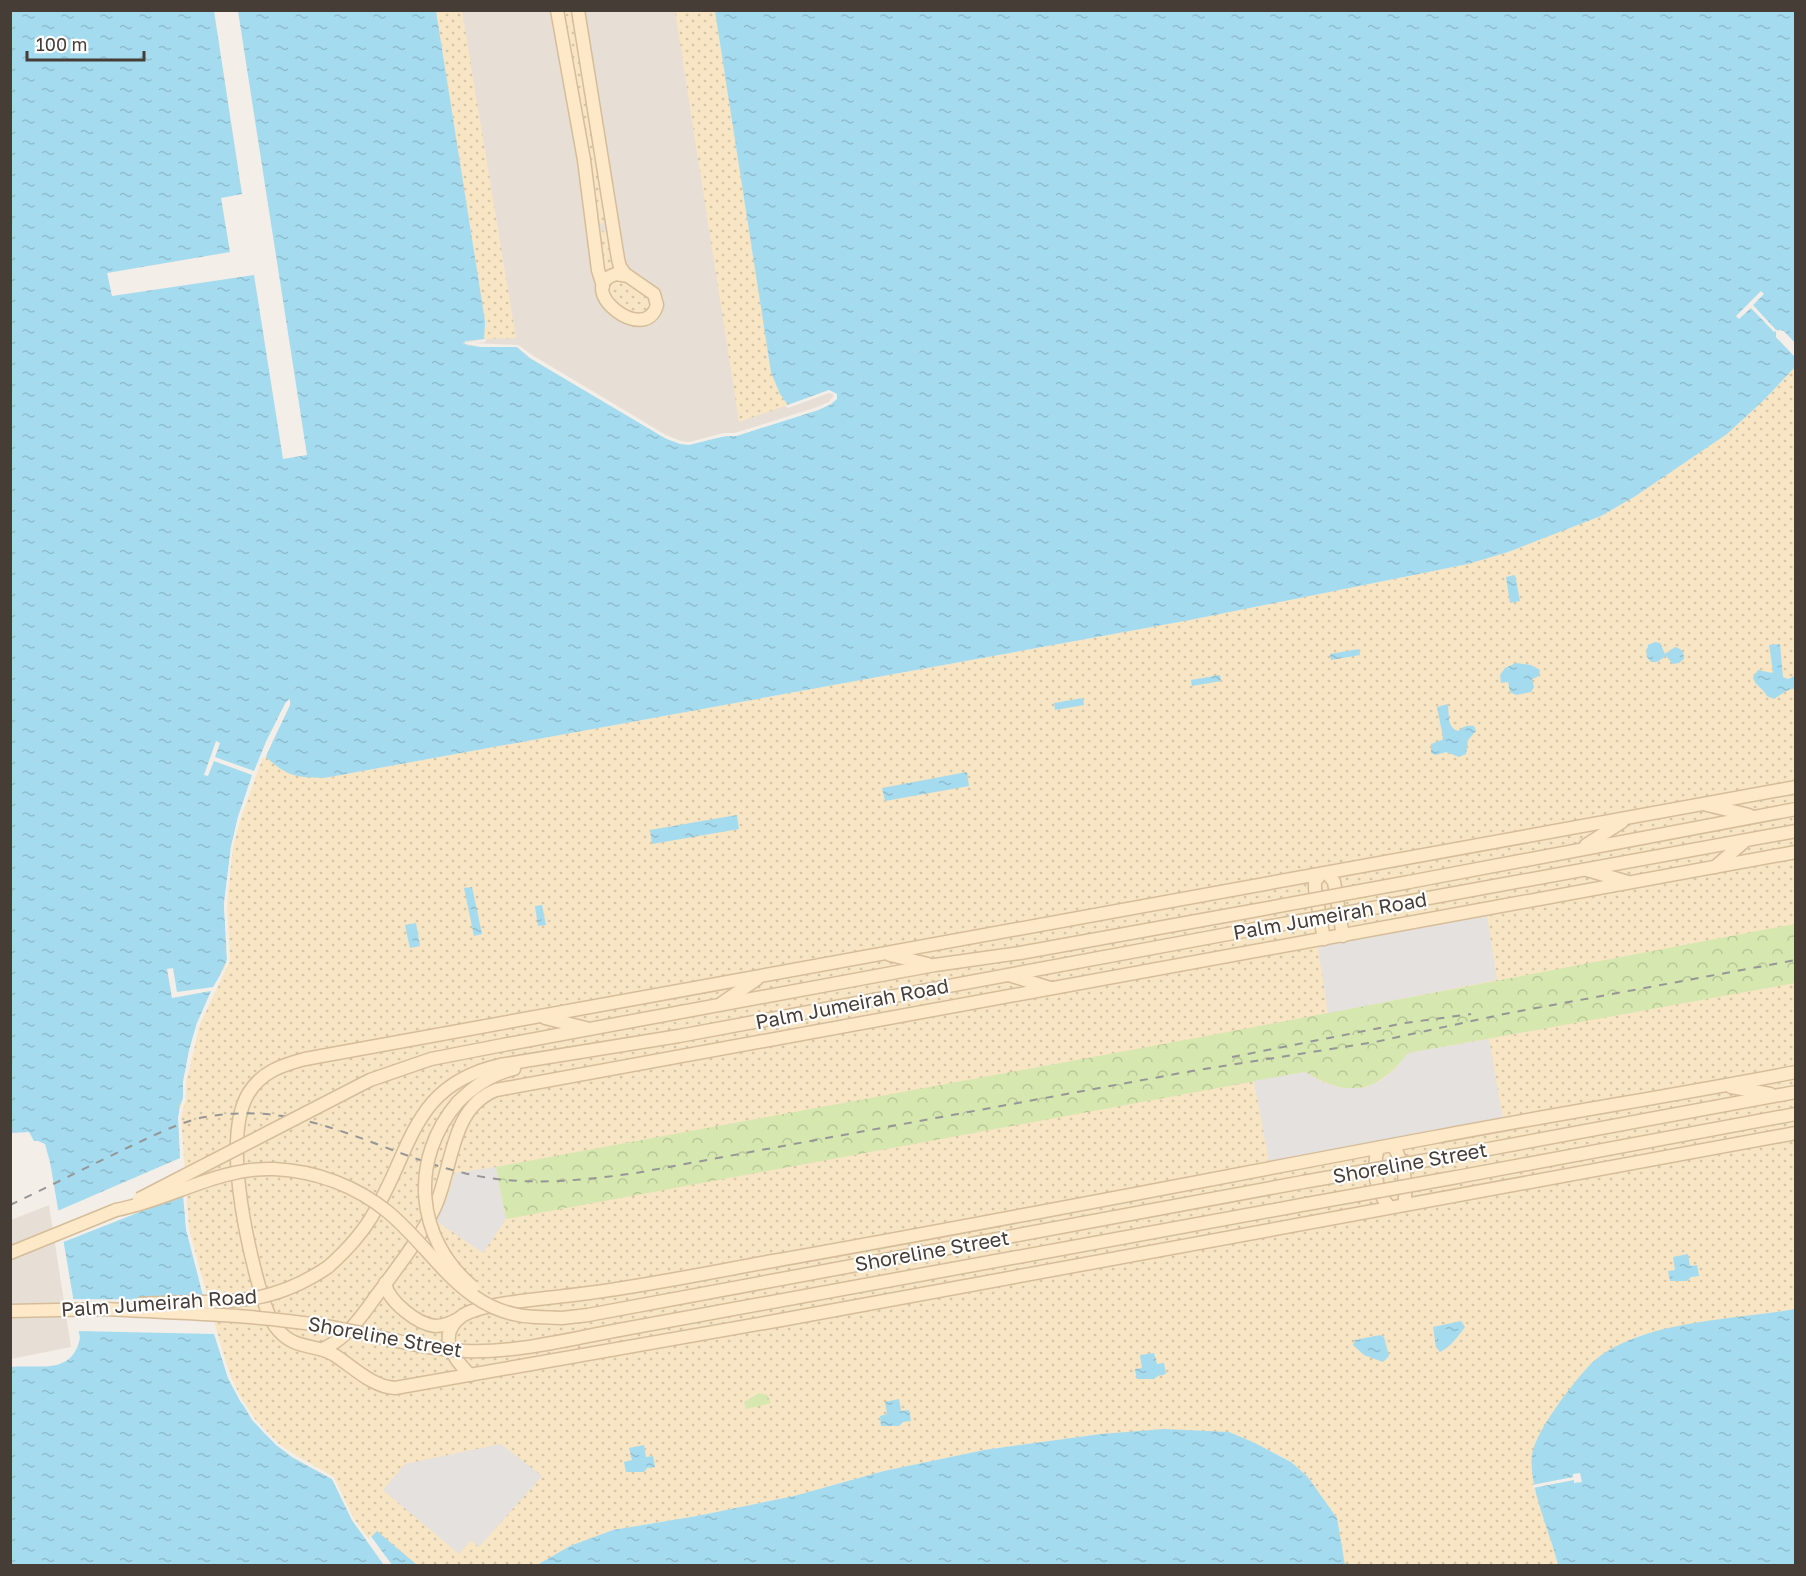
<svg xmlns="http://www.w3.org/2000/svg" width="1806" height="1576" viewBox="0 0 1806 1576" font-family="'Golos Text',sans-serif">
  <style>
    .residential { fill: #e7dfd5 }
    .sand { fill: url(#sand-dots) }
    .park { fill: url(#park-crowns) }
    .parking { fill: #e4e1df }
    .water { fill: url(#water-ripples) }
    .pier { fill: #f3eee7 }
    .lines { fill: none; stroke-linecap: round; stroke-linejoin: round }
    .secondary-casing { stroke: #d5bd9a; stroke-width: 15 }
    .secondary { stroke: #fde8c7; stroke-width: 12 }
    .rail { stroke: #969696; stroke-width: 2; stroke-dasharray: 8 8; stroke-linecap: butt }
    .secondary-bridge-casing { stroke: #d5bd9a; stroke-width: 15; stroke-linecap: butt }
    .secondary-bridge { stroke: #fde8c7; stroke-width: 12 }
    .labels { text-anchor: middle; stroke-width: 4.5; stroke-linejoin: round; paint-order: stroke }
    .street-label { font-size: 20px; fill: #463d36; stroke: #fff }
  </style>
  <defs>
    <pattern id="sand-dots" width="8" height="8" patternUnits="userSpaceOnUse" patternTransform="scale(1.5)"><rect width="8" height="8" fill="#f7e5c3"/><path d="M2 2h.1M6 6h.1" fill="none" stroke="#d5c5a8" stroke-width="1.8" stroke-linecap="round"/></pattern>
    <pattern id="park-crowns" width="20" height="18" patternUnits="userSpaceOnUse" patternTransform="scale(1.5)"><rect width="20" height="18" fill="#d6e7b0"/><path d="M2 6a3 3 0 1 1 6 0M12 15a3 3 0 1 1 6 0" fill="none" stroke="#b9c798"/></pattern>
    <pattern id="water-ripples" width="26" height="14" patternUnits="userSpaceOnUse" patternTransform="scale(1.5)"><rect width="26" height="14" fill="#a4dbef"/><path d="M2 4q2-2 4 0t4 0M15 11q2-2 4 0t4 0" fill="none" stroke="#8fbdce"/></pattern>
  </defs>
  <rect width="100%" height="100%" fill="#f3eee7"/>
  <g class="residential">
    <polygon points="436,11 715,11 771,372 837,394 831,404 728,435 680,444 530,358 463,345 485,321"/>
    <polygon points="49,1205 71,1347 11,1359 11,1220"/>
  </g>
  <g class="sand">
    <polygon points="436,11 462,11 516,338 484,339 485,321"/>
    <polygon points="562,11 574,11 606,219 602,224 598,221 574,62"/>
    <polygon points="675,11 715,11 771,372 780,394 788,405 739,422"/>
    <polygon points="598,229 604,232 609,231 620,269 604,277"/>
    <polygon points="617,276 653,298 648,313 635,316 612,303 605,290"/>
    <polygon points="1795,367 1795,1309 1692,1324 1638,1336 1532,1454 1534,1480 1558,1565 1345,1565 1337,1518 1307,1476 1291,1462 1273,1452 1229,1432 1101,1434 984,1450 884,1471 794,1496 697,1516 613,1530 570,1546 537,1565 384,1565 352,1520 292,1457 264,1433 228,1378 191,1251 178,1117 183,1083 225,937 231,847 256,766 290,699 324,778 1190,620 1468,564 1508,552 1601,516 1634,497 1727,434 1764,400"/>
  </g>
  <g class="park">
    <path d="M 1795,924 L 1795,983 L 1409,1053 C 1374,1093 1352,1099 1305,1072 L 506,1219 L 496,1167 L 1207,1036 Z"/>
    <polygon points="759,1393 767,1395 771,1403 746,1409 744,1402"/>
  </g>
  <g class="parking">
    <polygon points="1487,916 1497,980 1328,1013 1318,947"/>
    <polygon points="1489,1039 1503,1120 1269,1162 1254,1081 1305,1072 1322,1082 1342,1088 1364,1088 1380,1081 1395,1069 1408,1053"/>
    <polygon points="496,1167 506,1219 483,1253 435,1220 447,1198 455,1173"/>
    <polygon points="501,1444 542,1476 479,1547 471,1540 459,1554 383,1490 405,1464"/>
  </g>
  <g class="water">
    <path d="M 11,11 L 436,11 L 485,321 L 484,339 L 465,341 L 466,345 L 481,347 L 517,347 L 530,358 L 665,438 C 694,452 707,435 736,436 L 818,410 L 831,404 L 837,396 L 829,390 L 788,405 L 780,394 L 771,372 L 715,11 L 1795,11 L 1795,343 L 1780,329 L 1776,337 L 1795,357 L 1795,367 L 1764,400 L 1727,434 L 1634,497 L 1601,516 L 1508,552 L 1468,564 L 1190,620 L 324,778 C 296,777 288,777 266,757 L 286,702 L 266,742 L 238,817 L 231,847 L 224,904 L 227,960 L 197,1023 L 189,1051 L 183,1082 L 183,1098 L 179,1108 L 186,1229 L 228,1378 L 240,1401 L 264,1433 L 292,1457 L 332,1479 L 352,1520 L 384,1565 L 11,1565 L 11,1367 C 39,1364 72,1376 80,1338 L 50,1162 L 45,1144 L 38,1141 L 34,1141 L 29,1132 L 11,1133 Z"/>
    <polygon points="1515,575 1520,601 1510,603 1506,577"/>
    <path d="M 1655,642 L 1660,643 L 1665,654 L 1675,647 C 1682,649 1684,652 1684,659 L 1679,663 L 1673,664 L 1666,656 L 1657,662 L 1651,662 L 1647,657 L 1646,650 L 1648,647 L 1648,645 Z"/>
    <path d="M 1780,644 L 1783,677 L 1788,679 L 1795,676 L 1795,688 L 1786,691 L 1774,699 L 1767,696 C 1763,688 1754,685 1753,677 L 1758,670 L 1772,673 L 1773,671 L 1769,645 Z"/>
    <polygon points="1359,649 1360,655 1331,660 1330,654"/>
    <polygon points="1516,663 1531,665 1540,670 1539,676 1532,679 1534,687 1531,692 1516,695 1510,692 1508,682 1501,683 1500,675 1505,668"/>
    <polygon points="1220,675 1221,681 1192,686 1191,680"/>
    <polygon points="1083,698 1084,705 1055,710 1054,703"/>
    <path d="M 1448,704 C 1449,714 1447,728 1458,731 C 1464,726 1466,725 1474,726 L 1476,731 L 1468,740 L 1466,754 L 1459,757 L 1446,752 L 1436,755 L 1431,753 L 1431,744 L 1442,740 L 1443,737 L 1437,707 Z"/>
    <polygon points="967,772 969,786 885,801 882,788"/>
    <polygon points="737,815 739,829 652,844 650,830"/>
    <polygon points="472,887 482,934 474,936 464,888"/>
    <polygon points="542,905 546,925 538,926 535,906"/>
    <polygon points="416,923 420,946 410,948 405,925"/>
    <polygon points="1688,1254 1690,1266 1697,1265 1699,1276 1691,1277 1687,1281 1670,1281 1668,1271 1675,1270 1673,1257"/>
    <path d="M 1795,1309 L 1795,1565 L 1558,1565 C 1551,1535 1528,1485 1532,1455 C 1535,1437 1552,1413 1562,1399 C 1572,1386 1583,1371 1595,1360 C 1643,1320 1735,1320 1795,1309 Z"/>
    <path d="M 1461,1321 L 1465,1327 C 1458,1336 1451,1347 1440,1352 L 1436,1347 L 1433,1327 Z"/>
    <polygon points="1380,1335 1384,1337 1389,1356 1383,1362 1364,1355 1353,1345 1355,1340"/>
    <polygon points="1154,1353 1157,1364 1164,1363 1166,1374 1158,1376 1154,1379 1137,1379 1135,1369 1142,1368 1140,1355"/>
    <polygon points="899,1399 901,1411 909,1410 911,1421 903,1422 899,1426 881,1426 880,1416 887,1414 885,1402"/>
    <polygon points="1164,1429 1229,1432 1255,1443 1291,1462 1307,1476 1337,1518 1345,1565 537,1565 570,1546 613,1530 697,1516 794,1496 884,1471 984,1450 1101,1434"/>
    <polygon points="644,1445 646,1457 653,1456 655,1467 647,1468 644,1472 626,1472 624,1462 632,1460 629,1448"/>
    <polygon points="377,1531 417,1565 392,1565 371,1537"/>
  </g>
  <g class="pier">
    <polygon points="214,11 238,11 307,455 283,459 254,275 112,296 107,273 230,252 221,198 242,194"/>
    <polygon points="1761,291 1764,294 1753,305 1776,330 1784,331 1795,343 1795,346 1779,333 1779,336 1796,353 1795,357 1776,337 1776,331 1774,332 1751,308 1739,319 1736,316"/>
    <polygon points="487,339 485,342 473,343 518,345 532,355 666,435 681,441 689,442 724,433 736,433 817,407 829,402 834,395 829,393 788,408 785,406 829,390 837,394 837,399 831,404 818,410 736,436 724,436 689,445 680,444 665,438 530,358 517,347 481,347 462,343"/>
    <polygon points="290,699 290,705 264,760 263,757 241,818 233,847 227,904 230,961 200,1024 186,1083 186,1099 181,1117 189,1229 223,1353 231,1377 242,1400 254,1418 278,1443 294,1454 334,1477 354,1519 369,1539 370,1535 392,1565 388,1566 372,1544 387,1565 384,1565 352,1520 332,1479 292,1457 276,1445 252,1420 228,1378 214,1334 75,1331 70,1299 204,1300 186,1229 183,1195 61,1243 55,1212 180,1158 178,1117 183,1098 183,1083 189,1051 197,1023 211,991 172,998 167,969 173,968 177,992 213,987 225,967 227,960 224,904 231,847 238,817 252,775 214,761 208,776 204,775 216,741 220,743 215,757 254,771 266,742 286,702"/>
    <polygon points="1580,1473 1582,1482 1574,1483 1574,1480 1533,1488 1532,1485 1573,1477 1573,1474"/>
  </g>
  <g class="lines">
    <defs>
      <g id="secondary">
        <polyline points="557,10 584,160 598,270 603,286"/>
        <polyline points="578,10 618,259 620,267 626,275"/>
        <path d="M 616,274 L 628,276 L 654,294 L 657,305 C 645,347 572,287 616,274 Z"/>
        <path d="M 1796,787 L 305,1059 C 282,1065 261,1072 248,1094 C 223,1137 246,1239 259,1286 C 264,1301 268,1319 279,1331 C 297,1351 317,1343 336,1356 C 354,1368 373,1387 395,1388 L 781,1320 L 1796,1133"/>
        <polyline points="1707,805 1749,815"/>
        <polyline points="1586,845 1622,822"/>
        <polyline points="1715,867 1745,841"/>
        <polyline points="1587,870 1628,882"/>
        <polyline points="1327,873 1334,882 1343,936"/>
        <polyline points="1321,874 1315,881 1315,889 1324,939"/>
        <polyline points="1409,882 1796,809"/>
        <polyline points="1412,901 1796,831"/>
        <polyline points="890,955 928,964"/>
        <polyline points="1009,975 1050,988"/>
        <polyline points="722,1003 757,979"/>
        <polyline points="545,1018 586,1028"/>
        <polyline points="503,1045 935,965 1020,953 1252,911"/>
        <polyline points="1731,1087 1770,1094"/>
        <path d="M 458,1102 C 474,1086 492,1074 514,1069"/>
        <path d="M 1393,1145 C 1404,1164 1408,1183 1404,1205"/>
        <path d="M 1378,1148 C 1372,1170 1375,1189 1389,1207"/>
        <polyline points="1456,1155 1796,1092"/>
        <polyline points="1457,1177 1796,1114"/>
        <polyline points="10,1253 116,1210"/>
        <path d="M 328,1267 C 346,1251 363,1233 375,1211 C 413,1146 413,1085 500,1065 L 679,1036 L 1255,929"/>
        <path d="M 385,1283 C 388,1301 417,1324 435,1326 C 444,1326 451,1323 458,1319"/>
        <polyline points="10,1311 106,1309"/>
        <polyline points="536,1317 562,1318 588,1315 1303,1182"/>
        <polyline points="619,1330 1307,1204"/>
        <path d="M 323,1349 C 331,1345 339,1340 345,1334 C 359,1322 369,1305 380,1291 C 400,1264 421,1237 435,1207 C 453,1167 450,1108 496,1090 L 1796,852"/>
        <path d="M 470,1375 C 453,1358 436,1335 462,1316 C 481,1302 563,1297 589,1293 C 650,1285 712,1272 773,1261 C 994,1222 1215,1178 1435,1137 C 1555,1114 1676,1095 1796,1072"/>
      </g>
    </defs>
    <use href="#secondary" class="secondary-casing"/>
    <use href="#secondary" class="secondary"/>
    <g class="rail">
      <polyline points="1232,1057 1405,1023 1471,1014"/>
      <path d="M 10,1205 C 50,1186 89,1166 129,1147 C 153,1136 179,1122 205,1117 C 306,1099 372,1151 464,1173 C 521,1187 579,1181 636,1173 L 1192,1071 L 1375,1042 L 1504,1014 L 1796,960"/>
    </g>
    <defs>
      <g id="secondary-bridge">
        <polyline points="1252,911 1409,882"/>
        <polyline points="1255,929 1412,901"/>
        <path d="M 458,1102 C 409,1159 415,1239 473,1287"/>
        <polyline points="1303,1182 1456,1155"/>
        <polyline points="139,1199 370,1080 431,1059 503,1045"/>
        <polyline points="1307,1204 1457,1177"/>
        <path d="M 116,1210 C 170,1200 218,1167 274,1169 C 316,1171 356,1186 388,1212 C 437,1253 464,1315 536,1317"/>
        <path d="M 139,1304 C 214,1298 260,1313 328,1267"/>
        <path d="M 106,1309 C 176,1313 248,1314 318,1325 C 368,1332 416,1349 466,1351 C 517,1353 569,1339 619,1330"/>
      </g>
    </defs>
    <use href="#secondary-bridge" class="secondary-bridge-casing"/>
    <use href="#secondary-bridge" class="secondary-bridge"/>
  </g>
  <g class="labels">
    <g class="street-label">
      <text transform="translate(1330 916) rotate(-10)" y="7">Palm Jumeirah Road</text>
      <text transform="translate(852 1004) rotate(-11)" y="7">Palm Jumeirah Road</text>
      <text transform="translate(1410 1163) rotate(-10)" y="7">Shoreline Street</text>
      <text transform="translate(932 1251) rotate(-10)" y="7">Shoreline Street</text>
      <text transform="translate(159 1303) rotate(-4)" y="7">Palm Jumeirah Road</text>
      <text transform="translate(385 1337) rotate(10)" y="7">Shoreline Street</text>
    </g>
  </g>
  <rect width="1806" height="1576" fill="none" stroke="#463d36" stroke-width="24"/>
  <path d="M27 51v9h117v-9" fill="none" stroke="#463d36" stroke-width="3"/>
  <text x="36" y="51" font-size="18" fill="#463d36" stroke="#ffffff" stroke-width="4.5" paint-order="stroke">100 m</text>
</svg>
